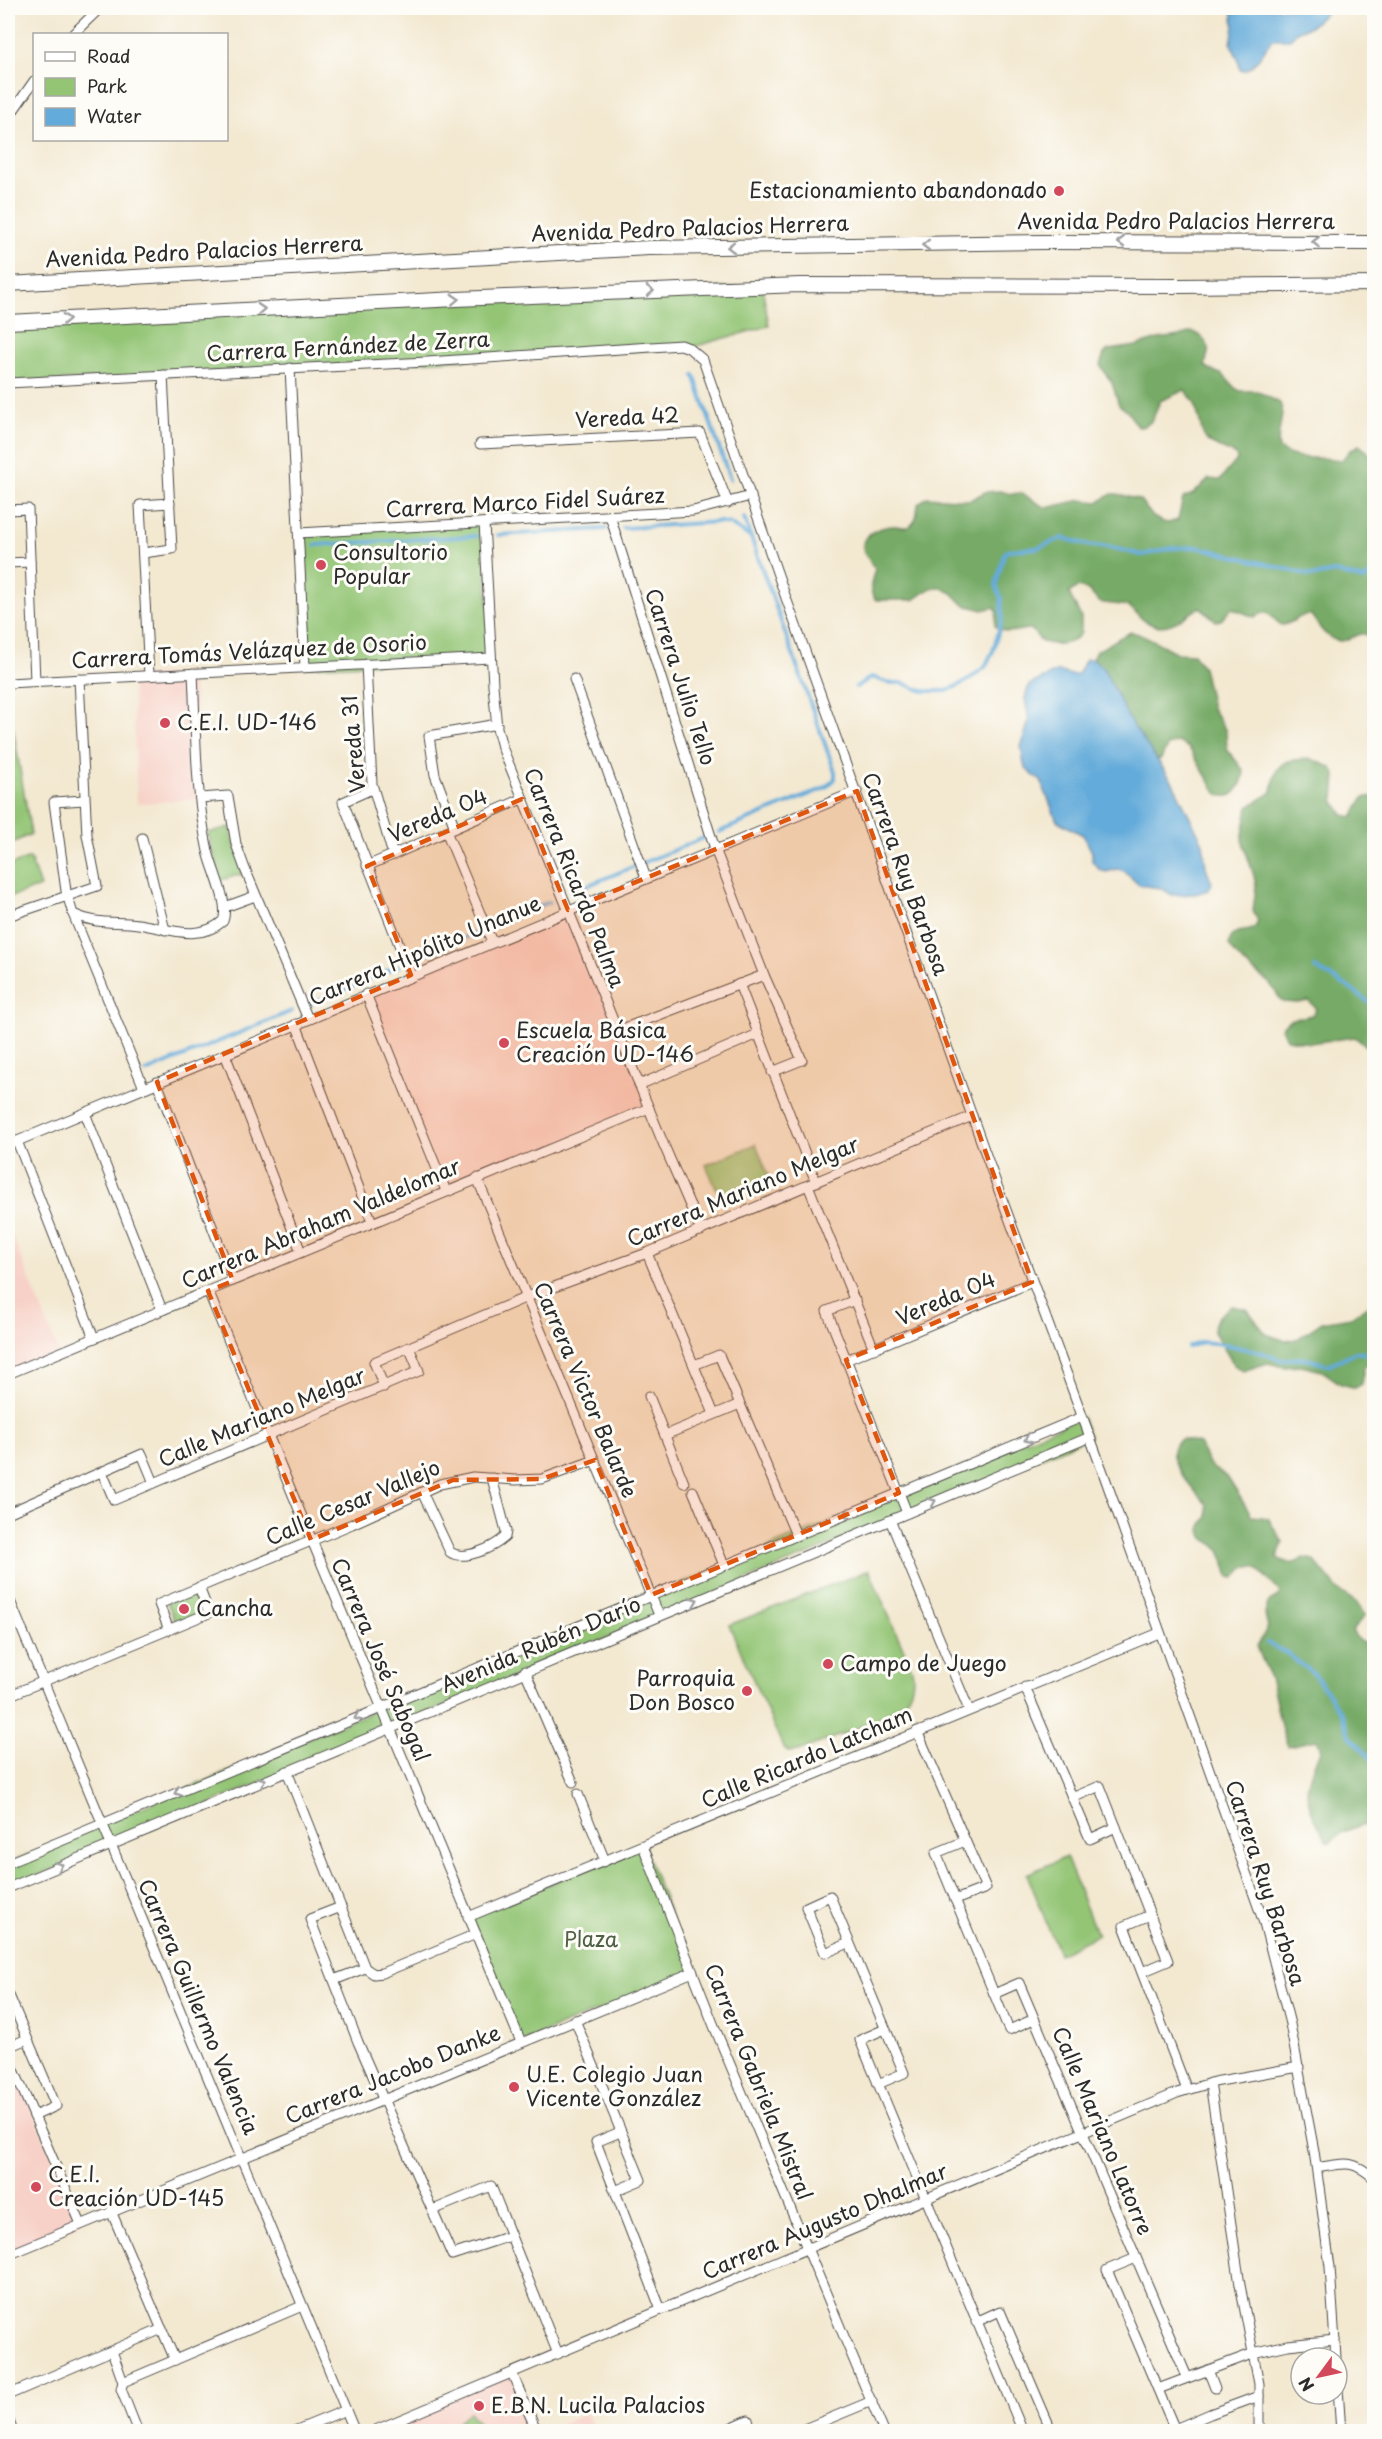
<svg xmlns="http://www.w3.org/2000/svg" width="1382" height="2439" viewBox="0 0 1382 2439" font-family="'Playpen Sans',sans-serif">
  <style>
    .built { fill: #f7d1c7 }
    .green { fill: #93c575; stroke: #5f7850; stroke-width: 1.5 }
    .forest { fill: #76aa66; stroke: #506a48; stroke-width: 1.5 }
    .water { fill: #63abda; stroke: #476b82; stroke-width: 1.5 }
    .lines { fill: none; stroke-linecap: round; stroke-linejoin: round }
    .stream { stroke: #63abda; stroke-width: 4 }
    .minor-casing { stroke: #494744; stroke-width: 11 }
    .secondary-casing { stroke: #494744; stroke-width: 16 }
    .minor { stroke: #fff; stroke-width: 9 }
    .secondary { stroke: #fff; stroke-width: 14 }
    .oneway { stroke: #a0a0a0 }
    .marked { fill: #df570e; fill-opacity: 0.2; stroke: #df570e; stroke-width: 4.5; stroke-dasharray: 12 8; stroke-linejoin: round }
    .poi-dot { fill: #d1495b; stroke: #fdfcf7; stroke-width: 2 }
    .labels { text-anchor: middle; stroke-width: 6; stroke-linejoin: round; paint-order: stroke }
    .poi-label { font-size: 21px; fill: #2b2b2b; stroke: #fdfcf7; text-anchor: start }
    .street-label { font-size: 21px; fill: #2b2b2b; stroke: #fdfcf7 }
    .park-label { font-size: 21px; fill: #4f6145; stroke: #fdfcf7 }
  </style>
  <rect width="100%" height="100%" fill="#fdfcf7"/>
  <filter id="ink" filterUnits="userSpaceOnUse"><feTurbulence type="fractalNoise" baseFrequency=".0167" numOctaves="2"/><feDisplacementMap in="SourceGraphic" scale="12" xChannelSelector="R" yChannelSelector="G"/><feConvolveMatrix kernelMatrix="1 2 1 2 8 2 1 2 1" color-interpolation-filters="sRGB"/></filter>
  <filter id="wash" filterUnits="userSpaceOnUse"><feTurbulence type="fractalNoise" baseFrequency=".008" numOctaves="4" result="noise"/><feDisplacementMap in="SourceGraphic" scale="24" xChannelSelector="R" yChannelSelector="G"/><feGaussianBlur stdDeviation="1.35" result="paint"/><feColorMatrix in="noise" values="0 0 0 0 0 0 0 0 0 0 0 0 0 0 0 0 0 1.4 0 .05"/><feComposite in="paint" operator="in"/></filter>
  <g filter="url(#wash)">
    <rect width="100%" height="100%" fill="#f3e8d0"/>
    <g class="built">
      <polygon points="193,673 200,798 137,804 132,676"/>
      <polygon points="568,910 649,1108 446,1191 366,994"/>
      <polygon points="8,1225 59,1353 8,1374"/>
      <polygon points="8,2056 81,2224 8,2255"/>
      <polygon points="512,2373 537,2432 371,2432"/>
      <polygon points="587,2413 595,2431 555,2431 554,2427"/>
    </g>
    <g class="green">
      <polygon points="762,286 769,326 689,348 8,383 8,322"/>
      <polygon points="484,523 491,658 305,667 299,533"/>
      <polygon points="8,710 11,716 31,834 8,845"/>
      <polygon points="230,827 243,874 220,880 208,833"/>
      <polygon points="30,858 40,887 8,898 8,866"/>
      <polygon points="756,1144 770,1179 721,1199 706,1165"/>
      <polygon points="1082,1417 1090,1437 8,1888 8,1863"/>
      <path d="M 869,1570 L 912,1669 C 914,1680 913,1691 905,1700 C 884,1721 827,1740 798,1751 L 789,1752 L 783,1747 L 729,1625 Z"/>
      <polygon points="192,1592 202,1615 176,1625 167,1602"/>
      <polygon points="643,1846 693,1972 521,2042 468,1917"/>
      <polygon points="1066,1857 1097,1935 1059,1954 1027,1874"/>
      <polygon points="469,2412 485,2431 447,2431"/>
    </g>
    <g class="forest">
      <path d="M 1191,332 C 1201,333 1205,340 1209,349 L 1205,365 L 1209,369 L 1223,375 L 1235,388 L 1240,391 L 1257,391 L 1280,403 C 1286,416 1275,432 1279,449 C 1297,462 1321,456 1342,460 L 1349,451 L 1359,445 L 1368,452 L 1374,464 L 1374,641 C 1358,620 1349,654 1327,635 C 1320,630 1316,621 1311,615 C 1299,613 1293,625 1281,625 C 1269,616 1271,608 1254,617 L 1232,608 L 1221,620 L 1216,621 L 1200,607 C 1183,618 1166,634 1145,621 C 1138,617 1135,609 1127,606 C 1118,604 1108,604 1099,602 L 1088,590 L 1078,587 L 1069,593 L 1081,617 L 1081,633 C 1071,646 1058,646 1042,642 L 1031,629 C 1014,629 1011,637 995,626 L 997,611 L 994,607 L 983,610 L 964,605 L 952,593 L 942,588 L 931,588 L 914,600 L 876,600 C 867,591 872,580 875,569 C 871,563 864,554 863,548 C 861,532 884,526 896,526 C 901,526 906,529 910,526 C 917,522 917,511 918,504 L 927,497 L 970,500 L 985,492 L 1000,491 L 1011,494 L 1021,493 L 1046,508 L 1081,500 L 1098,502 L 1112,494 L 1117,494 L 1140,500 L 1153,517 L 1163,522 L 1168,523 L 1178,520 L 1183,498 L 1193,494 L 1209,479 L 1220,480 L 1237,460 L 1236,455 C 1215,443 1204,449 1200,422 C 1199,414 1195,411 1195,403 L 1185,390 L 1160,401 C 1155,413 1153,427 1138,427 L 1127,411 L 1119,405 L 1112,383 L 1100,365 L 1104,354 L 1108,350 L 1136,346 L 1158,339 L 1180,336 Z"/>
      <path d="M 1132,632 L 1147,637 L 1177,653 L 1193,654 L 1203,667 L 1212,708 L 1226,731 L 1227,749 L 1244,771 C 1243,785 1232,805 1216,792 L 1189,748 L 1178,742 L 1168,745 L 1161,759 L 1156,760 L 1130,721 L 1097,662 L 1092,659 L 1096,651 C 1107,647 1124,633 1132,632 Z"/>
      <path d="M 1311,759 L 1331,767 L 1336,776 L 1334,800 L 1343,815 L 1353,817 L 1363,798 L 1374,796 L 1374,1053 L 1355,1037 L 1310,1043 L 1287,1039 L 1281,1029 C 1289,1014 1302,1020 1314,1014 L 1316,1008 L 1308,1001 L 1298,1003 L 1283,1002 C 1277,996 1274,987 1268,982 C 1254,971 1238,961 1229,945 C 1232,921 1253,940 1258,921 L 1253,911 L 1256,886 L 1254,876 L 1242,840 L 1248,807 L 1271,793 C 1274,786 1273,780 1276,773 C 1281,758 1298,760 1311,759 Z"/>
      <path d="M 1370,1304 L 1374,1304 L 1374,1361 L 1364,1367 L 1361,1384 L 1356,1388 L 1341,1384 L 1322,1371 L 1301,1366 L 1284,1367 L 1268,1363 L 1243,1371 L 1234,1365 L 1214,1332 C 1213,1319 1222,1313 1232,1306 L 1247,1309 L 1266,1334 L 1286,1341 L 1297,1339 L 1322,1322 L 1351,1317 Z"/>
      <path d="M 1182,1439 L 1199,1444 L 1211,1467 L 1228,1478 L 1252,1516 L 1268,1518 L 1283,1543 L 1277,1558 C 1289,1564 1293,1566 1303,1558 L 1314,1560 L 1339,1591 L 1356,1602 L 1365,1615 L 1352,1631 L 1359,1641 L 1374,1648 L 1374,1830 L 1372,1826 L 1361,1825 L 1341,1833 L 1330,1843 L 1326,1840 C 1319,1825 1308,1809 1307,1792 C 1307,1785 1311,1772 1314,1765 C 1318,1753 1325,1755 1317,1740 L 1288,1746 C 1278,1726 1278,1704 1271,1682 C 1268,1670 1261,1659 1257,1646 L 1268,1627 L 1265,1614 L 1268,1603 L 1278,1597 L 1280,1592 L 1256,1567 L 1245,1567 L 1234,1578 L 1229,1577 C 1226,1568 1224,1556 1218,1548 C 1210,1539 1201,1544 1201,1526 L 1207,1517 L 1207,1505 C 1197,1492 1154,1452 1182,1439 Z"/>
    </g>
    <g class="water">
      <path d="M 1232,8 L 1331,8 L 1311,26 L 1298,31 L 1290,39 L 1273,39 C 1263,49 1261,60 1247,70 L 1240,70 L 1238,59 L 1231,44 L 1234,26 Z"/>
      <polygon points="1086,659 1092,659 1103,667 1130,721 1172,781 1203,843 1206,867 1212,883 1209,890 1195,894 1172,895 1161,888 1139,885 1124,871 1118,869 1106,872 1100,870 1092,861 1092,852 1083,835 1057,821 1041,781 1029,772 1024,765 1021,747 1029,720 1025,698 1029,685 1058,671 1071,675 1078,674"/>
    </g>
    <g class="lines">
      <g class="stream">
        <polyline points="694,375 730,479"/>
        <polyline points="623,528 719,522 730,524 750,537"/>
        <polyline points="498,535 606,529"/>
        <polyline points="315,545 477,536"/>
        <polyline points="856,687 872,677 888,683 902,683 923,691 947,691 967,681 985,667 993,651 1002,618 1001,598 996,585 1004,554 1009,550 1037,548 1063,538 1092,546 1110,547 1142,555 1173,548 1198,547 1314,576 1335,572 1364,580 1374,572"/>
        <polyline points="719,832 825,788 835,779 835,772 744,518"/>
        <polyline points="574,891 706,837"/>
        <polyline points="414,959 549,902"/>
        <polyline points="1315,968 1345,985 1374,1006"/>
        <polyline points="310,1004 399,966"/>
        <polyline points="146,1072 292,1011"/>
        <polyline points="1188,1347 1202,1342 1224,1344 1263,1353 1280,1360 1303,1358 1328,1365 1356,1352 1367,1354 1374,1352"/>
        <polyline points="1267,1643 1288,1654 1314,1674 1341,1712 1349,1735 1374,1762"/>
      </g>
    </g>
  </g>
  <g filter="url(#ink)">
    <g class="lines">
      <defs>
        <g id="minor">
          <polyline points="73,34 100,8"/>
          <polyline points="8,118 34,81"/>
          <polyline points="290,368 305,667"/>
          <polyline points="8,383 427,362 681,345 689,348 703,360 786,598 995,1180 1104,1475 1264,1923 1290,2024 1314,2151 1330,2267 1336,2358"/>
          <polyline points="480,444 700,433 728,503"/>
          <polyline points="8,510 28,509 35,681"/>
          <polyline points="610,516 715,849 764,975 802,1060 772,1072"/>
          <polyline points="484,523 493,685 497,728 502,747 663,1143 701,1231"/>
          <polyline points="299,533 693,511 751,496"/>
          <polyline points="143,553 172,549 163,375"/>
          <polyline points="8,563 30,562"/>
          <polyline points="366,664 372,784 393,855"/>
          <polyline points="149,675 140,505 170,503"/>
          <polyline points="574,679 646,878"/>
          <polyline points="8,683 491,658"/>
          <polyline points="372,789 343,802 411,975"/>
          <polyline points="200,798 228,796 236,844 245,869 308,1019"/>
          <polyline points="84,800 54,802 66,891 73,914 144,1088"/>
          <polyline points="455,828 435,775 429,736 497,724"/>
          <polyline points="446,831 492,942"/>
          <polyline points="142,838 165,930"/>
          <polyline points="367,866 522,799"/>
          <polyline points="225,907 255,896"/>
          <path d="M 73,914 C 97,925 113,921 138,924 C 167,928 198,943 223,921 C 230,904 212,870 208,851 C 195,793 196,732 193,673"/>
          <polyline points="8,916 97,886 87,835 79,679"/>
          <polyline points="739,984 816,1182"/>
          <polyline points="366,994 446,1191"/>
          <polyline points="296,1024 372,1222"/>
          <polyline points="617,1031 764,975"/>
          <polyline points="225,1054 301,1252"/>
          <polyline points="157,1082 233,1281"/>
          <polyline points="639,1085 758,1034"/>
          <polyline points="85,1113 162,1310"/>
          <polyline points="17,1141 94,1338"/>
          <polyline points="8,1145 857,791"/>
          <polyline points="477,1178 659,1615"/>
          <polyline points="808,1185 874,1349"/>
          <polyline points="647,1253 714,1414"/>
          <polyline points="208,1291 521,2042"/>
          <polyline points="855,1300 827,1311 907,1513"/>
          <polyline points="846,1360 1032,1282"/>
          <polyline points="694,1365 719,1355 796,1535"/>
          <polyline points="8,1374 649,1108"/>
          <polyline points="384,1387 374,1362 527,1297 647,1253 972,1116"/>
          <polyline points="649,1396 684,1483"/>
          <polyline points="665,1435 740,1404"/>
          <polyline points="102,1472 114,1500 419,1371 409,1347"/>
          <polyline points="693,1491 724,1565"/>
          <path d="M 422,1492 L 450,1552 C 464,1562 494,1547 505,1537 L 506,1531 L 492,1478"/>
          <polyline points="8,1513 142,1454 154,1483"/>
          <polyline points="890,1520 969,1710"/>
          <polyline points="8,1596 355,2432"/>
          <polyline points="169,1630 159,1604 352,1524 440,1484 473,1477 515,1480 542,1479 595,1460"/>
          <polyline points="525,1671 573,1782"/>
          <polyline points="1025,1687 1090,1839 1116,1827"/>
          <polyline points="8,1696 209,1613 199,1587"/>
          <polyline points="917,1731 986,1888 955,1900"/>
          <polyline points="287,1771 365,1968"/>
          <polyline points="578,1794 605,1861"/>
          <polyline points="1072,1798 1100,1786 1168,1961 1142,1972"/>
          <polyline points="965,1841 936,1853 1009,2030 1034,2019"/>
          <polyline points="643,1846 714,2026 884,2432"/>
          <polyline points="8,1863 1082,1417"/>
          <polyline points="8,1888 1090,1437"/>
          <polyline points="341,1907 310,1919 358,2042 452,2255 510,2236"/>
          <polyline points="1150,1915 1124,1926 1187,2090"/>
          <polyline points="468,1917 1159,1633"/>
          <polyline points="849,1943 825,1953 806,1907 830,1896 904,2073 878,2084"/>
          <polyline points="365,1968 374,1974 382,1973 476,1934"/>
          <polyline points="334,1980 365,1968"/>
          <polyline points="8,1993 56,2106 34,2116"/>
          <polyline points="994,1994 1019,1983 1187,2377"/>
          <polyline points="575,2020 641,2180 615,2191"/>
          <polyline points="885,2029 860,2040 1023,2432"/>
          <polyline points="8,2047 27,2039"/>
          <polyline points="8,2056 81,2224"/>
          <polyline points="1210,2083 1240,2285 1259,2384 1259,2432"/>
          <polyline points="620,2132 596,2142 661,2310"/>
          <path d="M 1317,2168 C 1345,2163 1352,2159 1374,2178"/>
          <polyline points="433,2210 491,2186 558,2354"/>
          <polyline points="111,2211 175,2360"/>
          <polyline points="8,2255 693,1972"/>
          <polyline points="1136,2258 1107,2270 1176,2432"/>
          <polyline points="976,2322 1000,2311 1052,2432"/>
          <polyline points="112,2351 123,2382"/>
          <polyline points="1208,2370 1215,2388"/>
          <polyline points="512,2373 537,2432"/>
          <polyline points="1337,2374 1341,2432"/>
          <polyline points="123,2382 302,2306"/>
          <polyline points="123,2382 121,2389 138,2432"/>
          <polyline points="1158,2389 1257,2352 1288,2345 1335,2340"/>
          <polyline points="8,2395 162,2329"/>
          <polyline points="8,2418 13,2432"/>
          <polyline points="1175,2429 1210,2414 1259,2396"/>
          <polyline points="292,2432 346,2410"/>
          <polyline points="371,2432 1177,2093 1214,2082 1299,2067"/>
          <polyline points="721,2432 748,2420 753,2432"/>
          <polyline points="797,2432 872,2401"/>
        </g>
        <g id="secondary">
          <polyline points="8,284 649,248 1043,242 1374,243"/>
          <polyline points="8,322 457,299 800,285 1179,286 1374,284"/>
        </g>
      </defs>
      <use href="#minor" class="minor-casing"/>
      <use href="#secondary" class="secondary-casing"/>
      <use href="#minor" class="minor"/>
      <use href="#secondary" class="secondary"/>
    </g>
    <defs><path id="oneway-chevron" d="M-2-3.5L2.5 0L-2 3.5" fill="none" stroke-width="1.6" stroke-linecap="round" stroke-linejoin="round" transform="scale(1.5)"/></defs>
    <g class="oneway">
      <use href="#oneway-chevron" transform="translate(1121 242) rotate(180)"/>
      <use href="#oneway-chevron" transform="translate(1316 242) rotate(180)"/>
      <use href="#oneway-chevron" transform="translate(926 245) rotate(179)"/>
      <use href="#oneway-chevron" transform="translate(731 247) rotate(179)"/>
      <use href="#oneway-chevron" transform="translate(650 291) rotate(-2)"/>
      <use href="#oneway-chevron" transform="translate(455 299) rotate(-3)"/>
      <use href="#oneway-chevron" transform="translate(261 309) rotate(-3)"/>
      <use href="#oneway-chevron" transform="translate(66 319) rotate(-3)"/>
      <use href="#oneway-chevron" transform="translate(1028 1439) rotate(158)"/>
      <use href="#oneway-chevron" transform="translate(932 1502) rotate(-23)"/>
      <use href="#oneway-chevron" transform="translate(848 1514) rotate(158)"/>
      <use href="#oneway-chevron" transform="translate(694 1601) rotate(-22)"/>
      <use href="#oneway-chevron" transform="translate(358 1717) rotate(157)"/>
      <use href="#oneway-chevron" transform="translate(262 1781) rotate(-23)"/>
      <use href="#oneway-chevron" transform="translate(178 1792) rotate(157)"/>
      <use href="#oneway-chevron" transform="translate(59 1866) rotate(-23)"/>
    </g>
  </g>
  <path class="marked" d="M 857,791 L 1032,1282 L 846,1360 L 899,1493 L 651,1595 L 595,1460 L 542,1479 L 453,1480 L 311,1540 L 208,1291 L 233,1281 L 157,1082 L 411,975 L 367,866 L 522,799 L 568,910 Z"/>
  <g class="poi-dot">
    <circle cx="1059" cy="191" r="6"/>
    <circle cx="321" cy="565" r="6"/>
    <circle cx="165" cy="723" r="6"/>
    <circle cx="504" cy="1043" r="6"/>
    <circle cx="184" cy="1609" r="6"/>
    <circle cx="828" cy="1664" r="6"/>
    <circle cx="747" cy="1691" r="6"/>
    <circle cx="514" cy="2087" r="6"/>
    <circle cx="36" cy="2187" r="6"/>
    <circle cx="479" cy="2406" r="6"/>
  </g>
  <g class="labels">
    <g class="poi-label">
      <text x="1047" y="198" text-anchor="end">Estacionamiento abandonado</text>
      <text x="333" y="560">Consultorio<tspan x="333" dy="24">Popular</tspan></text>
      <text x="177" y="730">C.E.I. UD-146</text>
      <text x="516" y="1038">Escuela Básica<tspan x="516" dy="24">Creación UD-146</tspan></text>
      <text x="196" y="1616">Cancha</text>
      <text x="840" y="1671">Campo de Juego</text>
      <text x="735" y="1686" text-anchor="end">Parroquia<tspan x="735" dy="24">Don Bosco</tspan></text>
      <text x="526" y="2082">U.E. Colegio Juan<tspan x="526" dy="24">Vicente González</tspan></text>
      <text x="48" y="2182">C.E.I.<tspan x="48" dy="24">Creación UD-145</tspan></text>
      <text x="491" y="2413">E.B.N. Lucila Palacios</text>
    </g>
    <g class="street-label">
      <text x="1176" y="229">Avenida Pedro Palacios Herrera</text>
      <text transform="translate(690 229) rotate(-2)" y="7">Avenida Pedro Palacios Herrera</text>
      <text transform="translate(204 252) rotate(-3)" y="7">Avenida Pedro Palacios Herrera</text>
      <text transform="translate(348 347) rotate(-3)" y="7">Carrera Fernández de Zerra</text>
      <text transform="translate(627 418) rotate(-3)" y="7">Vereda 42</text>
      <text transform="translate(525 503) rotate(-3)" y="7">Carrera Marco Fidel Suárez</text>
      <text transform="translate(249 652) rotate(-3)" y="7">Carrera Tomás Velázquez de Osorio</text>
      <text transform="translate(680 677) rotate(72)" y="7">Carrera Julio Tello</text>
      <text transform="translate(354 744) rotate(-95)" y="7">Vereda 31</text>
      <text transform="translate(438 816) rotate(-23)" y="7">Vereda 04</text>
      <text transform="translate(905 874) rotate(70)" y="7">Carrera Ruy Barbosa</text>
      <text transform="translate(574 878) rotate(68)" y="7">Carrera Ricardo Palma</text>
      <text transform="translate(425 951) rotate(-23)" y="7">Carrera Hipólito Unanue</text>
      <text transform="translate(743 1192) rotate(-23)" y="7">Carrera Mariano Melgar</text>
      <text transform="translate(321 1224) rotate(-23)" y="7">Carrera Abraham Valdelomar</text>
      <text transform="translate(946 1299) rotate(-23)" y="7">Vereda 04</text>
      <text transform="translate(585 1390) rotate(67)" y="7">Carrera Victor Balarde</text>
      <text transform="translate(262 1418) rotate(-23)" y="7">Calle Mariano Melgar</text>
      <text transform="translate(353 1503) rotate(-23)" y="7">Calle Cesar Vallejo</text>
      <text transform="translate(541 1645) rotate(-23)" y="7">Avenida Rubén Darío</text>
      <text transform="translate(380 1660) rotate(67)" y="7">Carrera José Sabogal</text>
      <text transform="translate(807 1758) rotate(-23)" y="7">Calle Ricardo Latcham</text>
      <text transform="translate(1265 1883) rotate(72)" y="7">Carrera Ruy Barbosa</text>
      <text transform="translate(198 2007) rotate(67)" y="7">Carrera Guillermo Valencia</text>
      <text transform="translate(393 2075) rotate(-22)" y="7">Carrera Jacobo Danke</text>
      <text transform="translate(758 2082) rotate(68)" y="7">Carrera Gabriela Mistral</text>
      <text transform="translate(1102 2131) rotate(67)" y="7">Calle Mariano Latorre</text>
      <text transform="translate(825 2222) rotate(-23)" y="7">Carrera Augusto Dhalmar</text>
    </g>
    <g class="park-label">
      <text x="591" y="1947">Plaza</text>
    </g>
  </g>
  <rect width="1382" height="2439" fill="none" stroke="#fdfcf7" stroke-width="30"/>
  <rect x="33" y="33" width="195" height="108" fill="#fdfcf7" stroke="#a9a8a5" stroke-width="1.5"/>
  <rect x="45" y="52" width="30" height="9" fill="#ffffff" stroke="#a9a8a5" stroke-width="1.5"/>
  <text x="87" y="63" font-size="18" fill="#2b2b2b">Road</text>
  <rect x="45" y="78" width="30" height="18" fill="#93c575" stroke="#a9a8a5" stroke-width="1.5"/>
  <text x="87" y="93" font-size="18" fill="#2b2b2b">Park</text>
  <rect x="45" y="108" width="30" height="18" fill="#63abda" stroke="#a9a8a5" stroke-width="1.5"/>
  <text x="87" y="123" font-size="18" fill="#2b2b2b">Water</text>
  <g transform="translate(1319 2376) rotate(237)"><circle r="28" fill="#fdfcf7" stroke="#a9a8a5" stroke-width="1.5"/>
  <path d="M0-4.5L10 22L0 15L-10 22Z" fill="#d1495b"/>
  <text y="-9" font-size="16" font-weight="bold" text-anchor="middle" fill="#2b2b2b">N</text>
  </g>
</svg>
